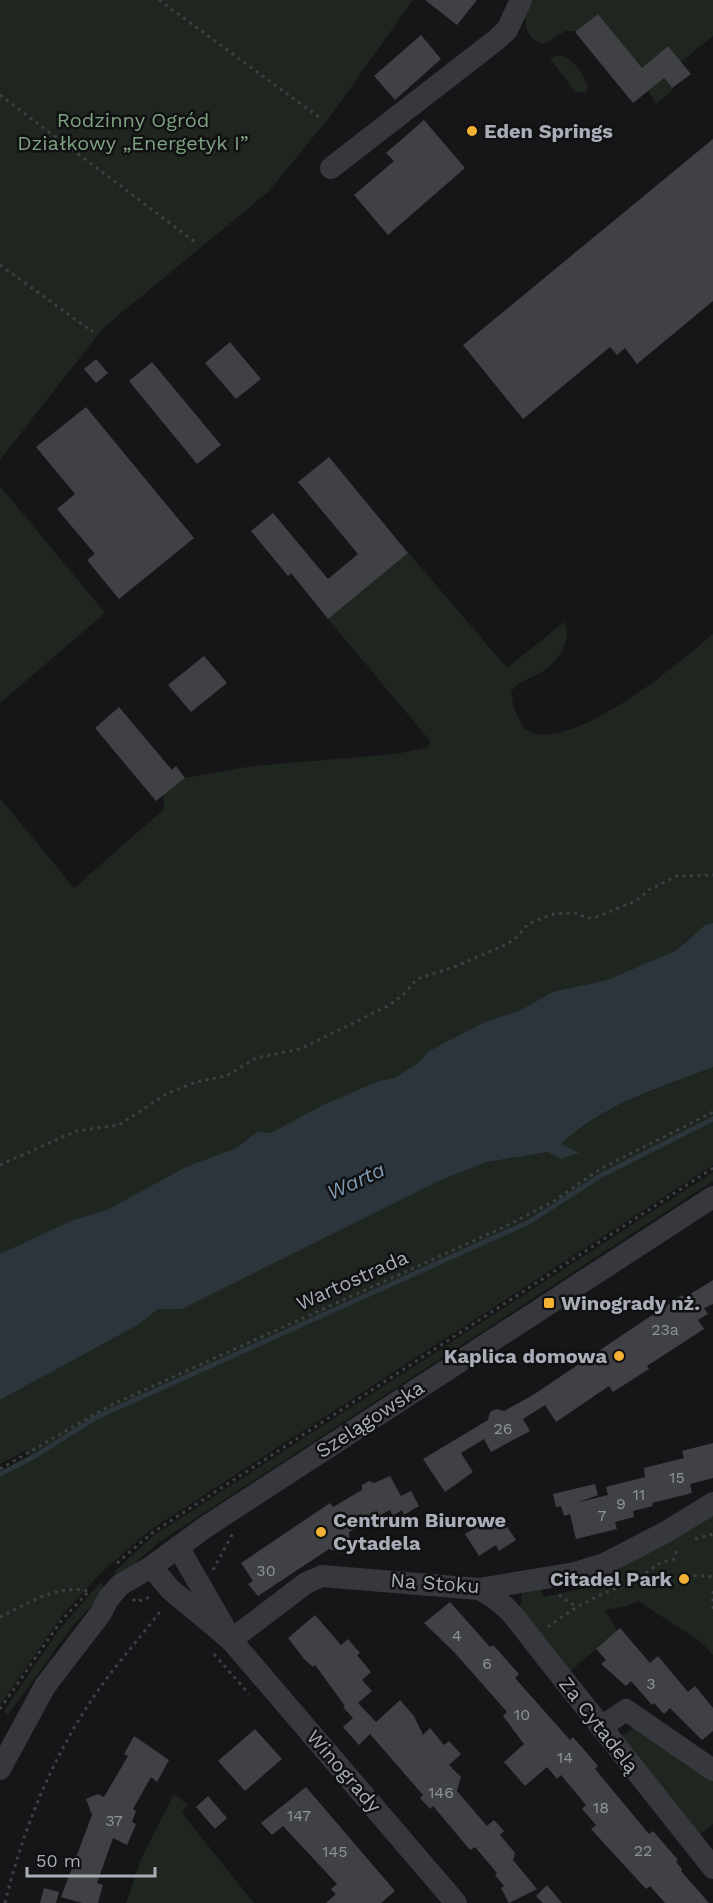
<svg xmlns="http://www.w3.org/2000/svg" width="713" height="1903" viewBox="0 0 713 1903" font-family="'Work Sans',sans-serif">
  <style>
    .green { fill: #1e261f }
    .water { fill: #2c353c }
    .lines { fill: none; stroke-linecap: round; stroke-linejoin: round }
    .stream { stroke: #2c353c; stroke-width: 5 }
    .building { fill: #404145 }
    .path { stroke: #3d3f44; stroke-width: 3; stroke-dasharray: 3 4.5; stroke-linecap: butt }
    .minor { stroke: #37383d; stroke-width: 22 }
    .poi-dot { fill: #f2b134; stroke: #111113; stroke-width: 2 }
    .labels { text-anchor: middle; stroke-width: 5; stroke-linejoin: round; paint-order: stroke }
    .number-label { font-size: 16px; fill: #8e929b }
    .park-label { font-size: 20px; fill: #7fa381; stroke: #111113 }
    .poi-label { font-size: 20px; font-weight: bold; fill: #a8adb8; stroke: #111113; text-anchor: start }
    .street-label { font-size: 20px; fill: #a8adb8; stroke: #111113 }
    .water-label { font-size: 21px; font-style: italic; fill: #7f9bb3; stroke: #111113 }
  </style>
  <rect width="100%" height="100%" fill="#161618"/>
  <g class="green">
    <polygon points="0,0 413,0 329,118 268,192 103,328 0,460"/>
    <path d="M 529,0 L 713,0 L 713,36 L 681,62 L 668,46 L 650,61 L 673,90 L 656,104 L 647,89 L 654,83 L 598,14 L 576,31 L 565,31 L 544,44 C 522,39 524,17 529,0 Z"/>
    <path d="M 558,55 C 571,56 587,77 588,89 L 585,93 L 575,92 L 550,58 Z"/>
    <polygon points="0,486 105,613 0,703"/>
    <path d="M 408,552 L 507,668 L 564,622 C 572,636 562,655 551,665 C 539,677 521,678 511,692 L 514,709 L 524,729 C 529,731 536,735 542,735 C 594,734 675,667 713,634 L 713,923 L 705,925 L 677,950 L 607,980 L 552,992 L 521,1010 L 429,1051 L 417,1064 L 394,1078 L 379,1081 L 371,1090 L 0,1261 L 0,798 L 74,888 L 164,809 L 163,795 L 185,778 L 253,766 L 396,754 L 425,748 L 431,742 L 328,619 Z"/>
    <path d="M 713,1067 L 713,1165 L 149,1531 L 102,1572 L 64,1613 L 0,1705 L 0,1472 L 30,1457 L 25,1451 L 0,1464 L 0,1400 L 138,1325 L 158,1309 L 182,1309 L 439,1181 L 487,1162 L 548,1152 L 561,1159 L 578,1153 L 560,1144 C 606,1104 657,1089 713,1067 Z"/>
    <polygon points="713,1172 713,1181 158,1543 119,1577 114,1572 153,1536"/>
    <polygon points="713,1509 713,1655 701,1642 638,1601 627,1606 605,1610 617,1631 567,1674 520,1609 522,1593 540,1583 543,1597 608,1583 605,1570"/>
    <polygon points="100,1583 108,1588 71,1628 8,1715 4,1711 58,1631"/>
    <polygon points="636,1726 713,1778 713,1824 698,1836 621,1736"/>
    <polygon points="174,1794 188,1805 182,1813 254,1903 126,1903 142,1857"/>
  </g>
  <path class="water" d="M 713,923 L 713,1067 C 659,1088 604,1104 561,1144 L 579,1153 L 561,1159 L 548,1152 L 487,1162 L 439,1181 L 182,1309 L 158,1309 L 138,1325 L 0,1400 L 0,1254 L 71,1221 L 107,1210 L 186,1167 L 237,1148 L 257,1132 L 271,1133 L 323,1105 L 379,1081 L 394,1078 L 417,1064 L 429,1051 L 485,1022 L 521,1010 L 552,992 L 607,980 L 677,950 L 705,925 Z"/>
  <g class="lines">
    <polyline class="stream" points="0,1474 35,1456 97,1417 529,1222 600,1176 713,1119"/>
  </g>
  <g class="building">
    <polygon points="425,0 477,0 457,25"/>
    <polygon points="598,14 642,68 668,46 691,74 672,88 664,78 633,103 575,32"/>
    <polygon points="421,35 441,59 395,100 374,76"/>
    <polygon points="424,120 465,168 388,235 354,195 394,161 386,153"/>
    <polygon points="713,139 713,301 637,364 625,348 617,355 610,347 523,419 463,345"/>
    <polygon points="230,342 261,379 236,399 205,363"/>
    <polygon points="96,359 108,373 96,383 84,369"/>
    <polygon points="152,362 221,445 197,464 129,381"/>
    <polygon points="86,407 194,538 119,599 87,560 95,554 57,509 75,494 36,447"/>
    <polygon points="329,457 408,553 328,619 291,573 288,576 251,531 273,513 328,579 358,554 298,482"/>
    <polygon points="204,656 227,683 191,712 168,685"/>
    <polygon points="119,707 172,770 176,766 185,778 156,801 95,728"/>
    <polygon points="713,1280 713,1304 704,1308 708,1314 698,1320 704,1329 647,1366 649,1369 613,1392 609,1386 556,1422 545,1405 523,1419 530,1431 491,1452 484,1439 461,1453 473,1472 445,1492 423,1459 488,1420 490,1412 496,1409 504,1411 533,1395 682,1295 684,1298"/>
    <polygon points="713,1443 713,1478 690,1484 692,1493 652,1503 653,1506 633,1511 634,1517 615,1522 617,1529 576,1539 570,1514 564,1516 561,1506 556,1507 553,1494 595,1484 598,1495 576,1503 608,1495 606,1487 645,1477 644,1468 684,1458 682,1451"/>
    <polygon points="390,1476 401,1496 411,1491 419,1506 404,1515 402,1510 393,1516 390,1510 349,1532 350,1545 347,1550 341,1553 329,1549 258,1596 248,1584 253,1581 241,1563 330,1503 333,1507 362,1490 362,1485 369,1481 374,1483"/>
    <polygon points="502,1519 516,1540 499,1551 496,1545 479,1556 465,1534 482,1524 485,1529"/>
    <polygon points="450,1602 490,1647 493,1645 519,1674 515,1678 570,1740 573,1737 586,1752 598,1766 595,1769 649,1834 653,1831 678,1860 676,1862 682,1869 681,1871 709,1903 665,1903 650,1886 646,1889 591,1829 596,1825 582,1809 586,1805 561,1775 557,1779 547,1767 525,1786 504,1762 524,1744 503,1716 507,1712 454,1652 424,1623"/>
    <polygon points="315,1615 341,1645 348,1639 360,1653 357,1655 371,1672 362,1680 372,1691 358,1703 376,1722 400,1700 414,1716 423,1735 430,1728 444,1745 449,1741 461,1754 449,1765 461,1777 457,1791 487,1826 494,1820 504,1831 500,1835 515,1853 513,1860 537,1889 509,1903 501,1888 504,1886 495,1875 497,1873 475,1847 470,1850 433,1806 430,1809 420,1798 423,1795 370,1734 359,1745 343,1727 353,1718 343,1707 345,1706 315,1665 313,1667 304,1659 288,1638"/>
    <polygon points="620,1628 650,1663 658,1656 688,1692 695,1686 713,1708 713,1731 702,1740 670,1708 664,1714 654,1703 652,1705 631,1681 626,1686 601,1664 606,1660 596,1649"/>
    <polygon points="255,1729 282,1759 245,1791 218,1761"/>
    <polygon points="134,1736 169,1760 157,1782 151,1777 133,1809 136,1811 132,1822 136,1824 127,1845 113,1838 97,1883 103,1885 98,1903 82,1903 61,1897 92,1815 86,1799 98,1794 104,1797 128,1756 124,1754"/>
    <polygon points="306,1787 395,1891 381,1903 326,1903 336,1894 331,1889 337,1884 283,1826 272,1835 261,1823"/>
    <polygon points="208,1796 227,1818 215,1829 196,1807"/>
    <polygon points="547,1885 562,1903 543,1903 536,1896"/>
    <polygon points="44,1888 59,1892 56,1903 40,1903"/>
  </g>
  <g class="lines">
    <g class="path">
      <polyline points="159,0 320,118"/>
      <polyline points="0,95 195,242"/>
      <polyline points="0,265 93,332"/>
      <polyline points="0,1165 76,1131 119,1125 168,1093 196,1082 226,1076 256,1058 300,1049 388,1006 403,995 417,979 454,967 505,945 515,939 528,924 553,914 576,913 587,918 596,917 636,901 649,890 677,876 713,875"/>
      <polyline points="0,1469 109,1406 502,1228 554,1201 602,1168 713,1112"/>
      <polyline points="695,1539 713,1534"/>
      <polyline points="117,1563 152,1533 713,1168"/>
      <polyline points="213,1570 233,1533"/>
      <polyline points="627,1574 629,1584 660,1563 674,1559 677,1550"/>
      <polyline points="713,1591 713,1609"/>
      <polyline points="559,1595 575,1606"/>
      <polyline points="133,1599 136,1602 150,1597"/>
      <path d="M 0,1617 C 27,1604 57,1584 88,1591"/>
      <path d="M 548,1627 C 594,1591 653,1569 713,1577"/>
      <polyline points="214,1654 249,1694"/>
      <polyline points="0,1709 61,1621 89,1591"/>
      <path d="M 5,1903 C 23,1829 53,1755 97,1692 C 117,1663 141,1637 162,1609"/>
    </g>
    <g class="minor">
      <polyline points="331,168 496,40 507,30 521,0"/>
      <polyline points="178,1547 223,1625"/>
      <polyline points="151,1567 171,1590 231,1640 456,1903"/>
      <path d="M 479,1589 C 505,1602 517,1619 534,1642 L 713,1868"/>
      <polyline points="231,1640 306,1583 322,1576 479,1589 575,1573 604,1564 666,1532 713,1503"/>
      <polyline points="601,1727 626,1710 713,1770"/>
      <polyline points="0,1769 45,1686 101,1613 108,1599 120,1585 151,1567 207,1526 713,1197"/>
    </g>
  </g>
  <g class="poi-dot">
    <circle cx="472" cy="131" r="6"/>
    <rect x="543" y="1297" width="12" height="12" rx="3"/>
    <circle cx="619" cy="1356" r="6"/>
    <circle cx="321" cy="1532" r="6"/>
    <circle cx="684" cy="1579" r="6"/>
  </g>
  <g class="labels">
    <g class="number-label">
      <text x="665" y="1335">23a</text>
      <text x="503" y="1434">26</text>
      <text x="677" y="1483">15</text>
      <text x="639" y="1500">11</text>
      <text x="621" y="1509">9</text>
      <text x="602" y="1521">7</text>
      <text x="266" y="1576">30</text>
      <text x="457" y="1641">4</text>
      <text x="487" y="1669">6</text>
      <text x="651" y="1689">3</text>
      <text x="522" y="1720">10</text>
      <text x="565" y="1763">14</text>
      <text x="441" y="1798">146</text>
      <text x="601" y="1813">18</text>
      <text x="299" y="1821">147</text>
      <text x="114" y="1826">37</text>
      <text x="643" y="1856">22</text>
      <text x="335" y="1857">145</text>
    </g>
    <g class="park-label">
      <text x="133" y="127">Rodzinny Ogród<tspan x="133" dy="23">Działkowy „Energetyk I”</tspan></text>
    </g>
    <g class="poi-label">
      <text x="484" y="138">Eden Springs</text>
      <text x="561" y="1310">Winogrady nż.</text>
      <text x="607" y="1363" text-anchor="end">Kaplica domowa</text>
      <text x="333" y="1527">Centrum Biurowe<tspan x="333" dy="23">Cytadela</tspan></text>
      <text x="672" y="1586" text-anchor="end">Citadel Park</text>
    </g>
    <g class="street-label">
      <text transform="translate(352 1280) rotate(-24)" y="7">Wartostrada</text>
      <text transform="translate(370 1419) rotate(-33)" y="7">Szelągowska</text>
      <text transform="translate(435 1583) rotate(4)" y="7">Na Stoku</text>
      <text transform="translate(599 1725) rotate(52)" y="7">Za Cytadelą</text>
      <text transform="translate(344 1771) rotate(49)" y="7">Winogrady</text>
    </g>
    <g class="water-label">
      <text transform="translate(356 1181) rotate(-25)" y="7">Warta</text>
    </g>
  </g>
  <path d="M27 1867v9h128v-9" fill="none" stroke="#a8adb8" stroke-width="3"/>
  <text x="36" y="1867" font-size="18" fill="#a8adb8" stroke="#111113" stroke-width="4.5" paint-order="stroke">50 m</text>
</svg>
